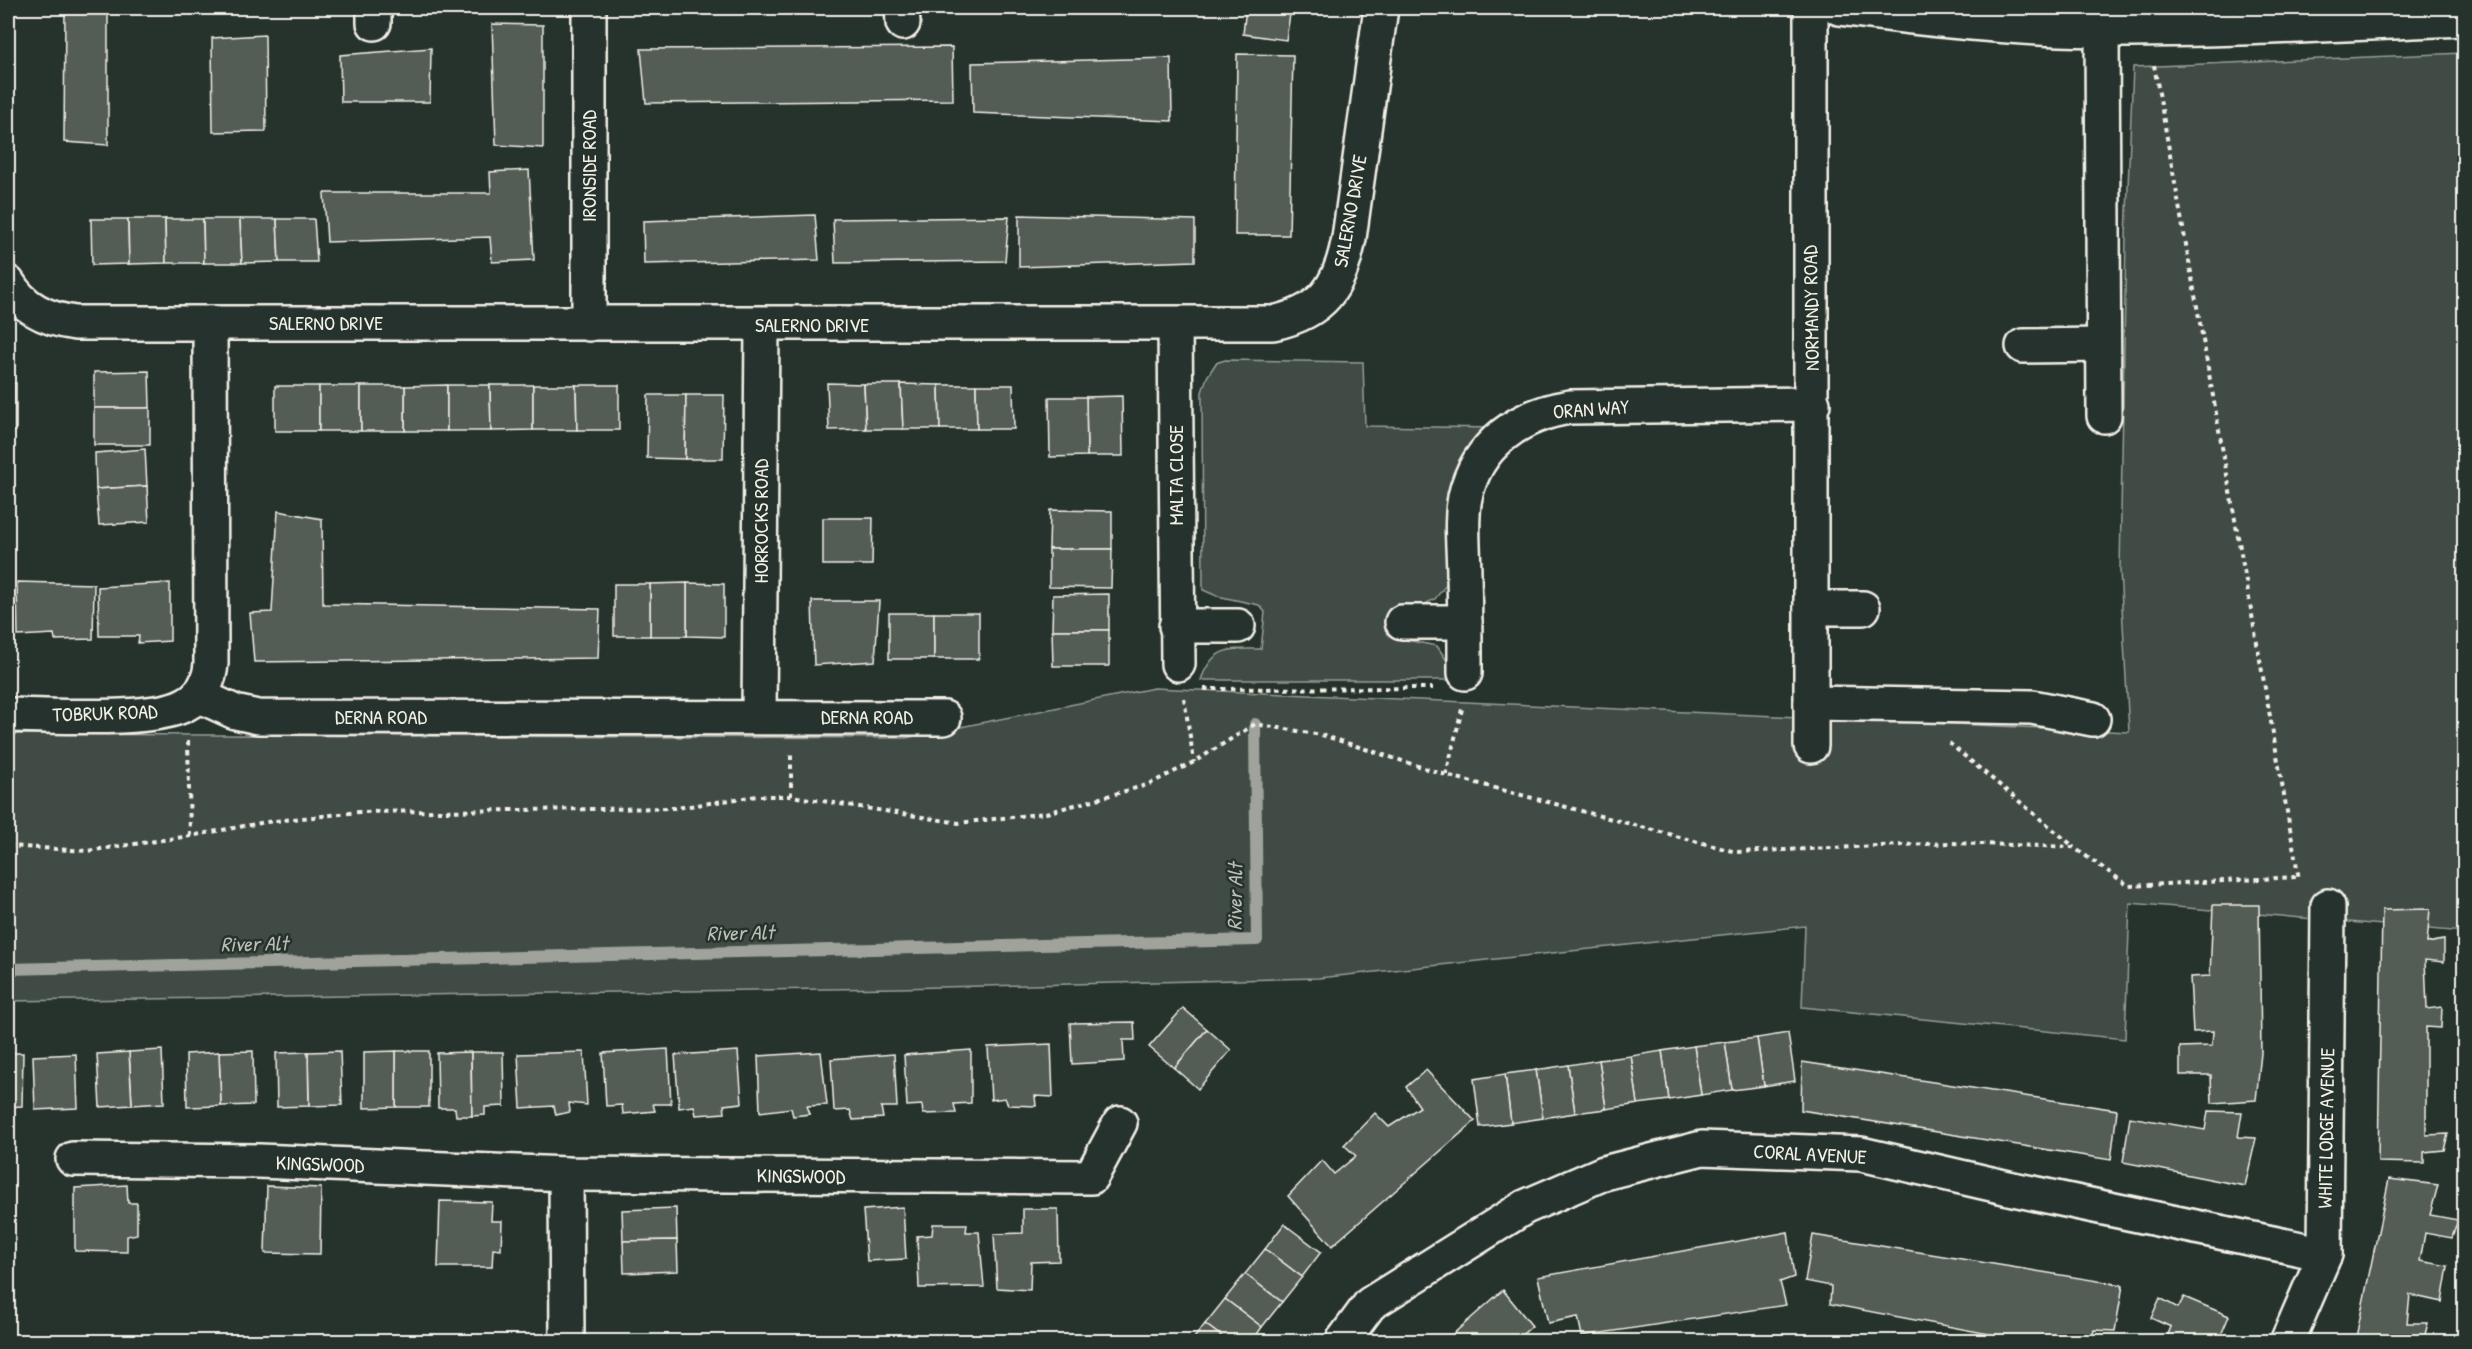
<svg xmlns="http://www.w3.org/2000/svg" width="2472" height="1349" viewBox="0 0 2472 1349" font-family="'Patrick Hand',sans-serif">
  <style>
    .green { fill: #414b45; stroke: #9a9e96; stroke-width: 1.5 }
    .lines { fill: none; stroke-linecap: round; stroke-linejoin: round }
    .stream { stroke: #9fa39b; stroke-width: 12 }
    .building { fill: #525c55; stroke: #f4f1e8; stroke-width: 1.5 }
    .minor-casing { stroke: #f4f1e8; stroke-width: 38 }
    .path { stroke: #f4f1e8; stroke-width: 4; stroke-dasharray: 4.5 4.5; stroke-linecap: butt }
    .minor { stroke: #26332d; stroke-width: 33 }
    .labels { text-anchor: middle; stroke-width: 5; stroke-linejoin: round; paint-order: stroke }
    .street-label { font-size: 20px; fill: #f4f1e8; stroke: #26332d }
    .water-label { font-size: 21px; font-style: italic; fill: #bcbdb5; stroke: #26332d }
  </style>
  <rect width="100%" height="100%" fill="#26332d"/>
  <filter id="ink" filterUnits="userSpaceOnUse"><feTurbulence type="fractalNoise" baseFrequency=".0167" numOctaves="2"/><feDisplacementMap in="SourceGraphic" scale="12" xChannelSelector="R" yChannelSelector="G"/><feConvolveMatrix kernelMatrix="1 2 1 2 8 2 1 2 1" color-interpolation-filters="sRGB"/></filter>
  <g filter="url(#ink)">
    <g class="green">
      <polygon points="2464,53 2464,932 2130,903 2125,1039 1802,1007 1805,926 1319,978 899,988 8,1001 8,734 906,738 1154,688 2129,732 2120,570 2126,236 2133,67"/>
      <path d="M 1225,360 L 1363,362 L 1365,426 L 1494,428 L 1452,557 L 1446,585 L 1435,599 L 1423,605 L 1398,605 L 1401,639 L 1437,646 L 1450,665 L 1450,680 L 1201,680 C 1213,646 1229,649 1261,649 L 1265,612 L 1259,605 L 1217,596 L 1203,590 L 1202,392 L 1207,377 L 1216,363 Z"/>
    </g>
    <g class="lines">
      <polyline class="stream" points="8,969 1257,940 1255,724"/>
    </g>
    <g class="building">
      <polygon points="65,8 108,8 108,145 64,142"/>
      <polygon points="1246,8 1291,8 1286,40 1243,34"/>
      <polygon points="492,24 543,25 543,148 496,145"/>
      <polygon points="265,35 266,131 213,132 212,38"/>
      <polygon points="952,47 953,100 646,103 641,49"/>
      <polygon points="431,48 430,102 341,102 340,55"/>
      <polygon points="1237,54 1293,55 1289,235 1235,235"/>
      <polygon points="1171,58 1172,121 973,113 972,63"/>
      <polygon points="529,170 534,260 492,262 490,237 327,242 324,193 491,193 490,172"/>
      <polygon points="815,215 819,260 644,264 643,221"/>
      <polygon points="1019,215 1195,220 1195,261 1019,267"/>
      <polygon points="1009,217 1005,261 835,263 833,219"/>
      <polygon points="91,219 128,219 129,264 92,265"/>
      <polygon points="128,219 165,219 166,263 129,264"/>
      <polygon points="165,219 203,219 204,263 166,263"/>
      <polygon points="203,219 240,219 242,263 204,263"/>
      <polygon points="240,219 277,219 279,262 242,263"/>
      <polygon points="277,219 314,219 317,262 279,262"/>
      <polygon points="149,371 150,408 94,408 94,372"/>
      <rect x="8" y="383" width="8" height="48"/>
      <polygon points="827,383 864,384 866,429 829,430"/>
      <polygon points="864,384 901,384 903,429 866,429"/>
      <polygon points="901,384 939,385 940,429 903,429"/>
      <polygon points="447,385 447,431 405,431 405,386"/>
      <polygon points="447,385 490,385 491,431 447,431"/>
      <polygon points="490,385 533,385 533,430 491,431"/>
      <polygon points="533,385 576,385 577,430 533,430"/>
      <polygon points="576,385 619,385 619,430 577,430"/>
      <polygon points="939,385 976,385 977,429 940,429"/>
      <polygon points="976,385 1013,385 1014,429 977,429"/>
      <rect x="275" y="386" width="44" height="45"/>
      <rect x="319" y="386" width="42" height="45"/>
      <rect x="361" y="386" width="44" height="45"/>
      <polygon points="648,395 686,395 685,459 647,458"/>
      <polygon points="686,395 724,395 723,459 685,459"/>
      <polygon points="1122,396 1123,456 1087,456 1086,397"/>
      <polygon points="1049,397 1086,397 1087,456 1050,457"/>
      <rect x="94" y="408" width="56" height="37"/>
      <polygon points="145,449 147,486 96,489 95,453"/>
      <polygon points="147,486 149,522 99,525 96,489"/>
      <polygon points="1050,510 1112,511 1112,549 1049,549"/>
      <polygon points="278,511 322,519 323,604 600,609 598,658 254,662 250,613 272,612"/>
      <polygon points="823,518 873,518 872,565 823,565"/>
      <polygon points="1049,549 1112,549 1111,588 1049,587"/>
      <polygon points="17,582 94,584 93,639 55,640 54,634 18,636"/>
      <polygon points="170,583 170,641 138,643 139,636 99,636 98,587"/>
      <polygon points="687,583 724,584 724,637 687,636"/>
      <polygon points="687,583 687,636 650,636 650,584"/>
      <rect x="614" y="584" width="36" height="52"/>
      <polygon points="1109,594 1109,630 1052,630 1053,595"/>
      <polygon points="812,601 879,601 875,661 814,665"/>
      <rect x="889" y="613" width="45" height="46"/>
      <rect x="934" y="613" width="45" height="46"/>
      <polygon points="1052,630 1109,630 1109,666 1053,666"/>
      <polygon points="2213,905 2259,905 2261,1053 2256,1100 2212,1103 2211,1075 2180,1075 2180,1047 2212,1046 2213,1031 2193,1032 2190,977 2210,976"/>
      <polygon points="2430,909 2427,943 2444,940 2444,962 2425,960 2427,1009 2442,1007 2441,1028 2426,1027 2426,1135 2448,1134 2444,1150 2424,1152 2424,1163 2378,1162 2382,910"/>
      <polygon points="1183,1008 1207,1029 1174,1068 1149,1047"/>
      <polygon points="1134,1022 1135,1040 1123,1040 1124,1061 1072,1064 1070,1023"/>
      <polygon points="1207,1029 1231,1050 1198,1089 1174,1068"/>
      <polygon points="1788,1033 1795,1081 1764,1086 1757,1038"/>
      <polygon points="1757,1038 1764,1086 1732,1090 1725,1042"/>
      <polygon points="1725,1042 1732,1090 1701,1095 1694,1046"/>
      <polygon points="1051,1044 1053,1097 1035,1096 1036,1106 1008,1105 1005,1098 991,1100 988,1047"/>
      <polygon points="1694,1046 1701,1095 1669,1100 1662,1051"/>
      <polygon points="668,1049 671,1104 653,1104 655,1111 623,1114 622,1105 606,1106 603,1053"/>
      <polygon points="162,1050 164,1103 132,1105 129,1052"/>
      <polygon points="971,1050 971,1103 954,1104 956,1113 923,1114 922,1105 907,1106 904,1055"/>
      <polygon points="253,1051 254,1105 221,1106 219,1052"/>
      <polygon points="340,1051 342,1105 309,1106 308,1052"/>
      <rect x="396" y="1051" width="33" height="56"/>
      <polygon points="396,1051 396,1107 364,1108 364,1052"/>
      <polygon points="738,1051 742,1103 724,1105 725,1113 696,1115 694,1106 679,1108 675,1055"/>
      <polygon points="1662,1051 1669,1100 1638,1104 1631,1056"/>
      <polygon points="129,1052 132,1105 100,1107 97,1054"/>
      <polygon points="219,1052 221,1106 187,1107 186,1054"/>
      <polygon points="308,1052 309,1106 277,1107 276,1053"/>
      <polygon points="471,1052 472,1116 456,1116 455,1108 438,1108 437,1053"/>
      <polygon points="471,1052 503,1052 504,1106 485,1107 485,1115 472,1116"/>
      <polygon points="584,1052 587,1105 569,1103 570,1112 556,1115 554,1106 521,1108 518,1054"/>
      <polygon points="821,1052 827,1105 807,1106 810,1114 793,1116 791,1108 760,1112 758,1056"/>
      <polygon points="8,1053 23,1053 22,1106 8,1107"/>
      <polygon points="76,1054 78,1108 35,1110 33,1056"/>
      <polygon points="894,1054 897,1107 881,1107 883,1118 853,1120 850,1110 834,1111 831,1059"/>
      <polygon points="1631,1056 1638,1104 1606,1109 1599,1060"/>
      <polygon points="1599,1060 1606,1109 1575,1113 1568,1065"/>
      <polygon points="1802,1062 2117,1110 2111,1160 1801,1110"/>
      <polygon points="1568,1065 1575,1113 1543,1118 1536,1070"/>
      <polygon points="1426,1070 1475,1121 1332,1246 1288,1196 1322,1160 1334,1174 1356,1156 1344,1145 1375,1113 1389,1127 1420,1107 1406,1087"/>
      <polygon points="1536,1070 1543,1118 1511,1123 1505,1074"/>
      <polygon points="1505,1074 1511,1123 1480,1127 1474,1079"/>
      <polygon points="2208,1111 2242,1112 2238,1137 2256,1138 2245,1186 2123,1162 2130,1117 2205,1130"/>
      <polygon points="2389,1179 2438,1185 2430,1215 2458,1220 2452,1238 2425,1233 2420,1261 2448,1266 2442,1302 2410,1295 2407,1323 2428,1323 2423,1342 2355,1342"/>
      <polygon points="127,1185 128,1203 137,1203 137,1234 127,1236 127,1252 75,1251 75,1188"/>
      <polygon points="267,1186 321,1188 320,1254 265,1253"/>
      <polygon points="440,1201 492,1202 491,1221 502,1221 501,1250 493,1249 492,1267 438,1267"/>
      <polygon points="903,1207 906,1259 867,1261 863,1210"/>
      <polygon points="676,1208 677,1240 623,1241 622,1210"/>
      <polygon points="1023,1209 1058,1209 1059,1261 1031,1262 1030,1290 997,1288 994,1234 1023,1233"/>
      <polygon points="933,1224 967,1224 966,1232 979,1232 984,1287 919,1288 917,1236 932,1235"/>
      <polygon points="1284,1224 1321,1252 1302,1277 1265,1249"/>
      <polygon points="1788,1232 1794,1277 1780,1282 1786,1305 1582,1336 1578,1317 1548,1323 1538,1277"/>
      <polygon points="1813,1235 2123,1285 2115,1331 2094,1330 2091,1342 2031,1342 1830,1304 1831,1286 1805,1281"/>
      <polygon points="677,1240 678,1271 624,1273 623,1241"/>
      <polygon points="1265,1249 1302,1277 1282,1302 1245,1274"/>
      <polygon points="1245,1274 1282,1302 1262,1327 1225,1299"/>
      <polygon points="1503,1290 1532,1326 1514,1342 1444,1342"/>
      <polygon points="2184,1297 2229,1316 2218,1342 2165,1342 2171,1327 2151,1318 2160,1298 2178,1308"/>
      <polygon points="1225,1299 1262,1327 1252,1342 1229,1342 1205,1324"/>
      <polygon points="1205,1324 1229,1342 1191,1342"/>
      <polygon points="303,1337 367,1342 302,1342"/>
    </g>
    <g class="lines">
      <defs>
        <g id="minor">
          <polyline points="374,8 374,23"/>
          <polyline points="902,8 903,23"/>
          <path d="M 1839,8 C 1912,18 1986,26 2060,29 C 2195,33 2330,24 2464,19"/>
          <polyline points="2102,29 2104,416"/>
          <path d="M 8,283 C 23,308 46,319 75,323 L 1273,323 C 1323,312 1340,287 1349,238 L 1381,8"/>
          <polyline points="589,324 589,8"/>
          <polyline points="1175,324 1178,664"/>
          <polyline points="2023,346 2103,345"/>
          <polyline points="1811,608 1863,608"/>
          <polyline points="1402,622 1465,622"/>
          <polyline points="1176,626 1238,626"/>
          <path d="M 1465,673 C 1465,641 1465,608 1464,576 C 1464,551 1460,522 1465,497 C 1477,444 1519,415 1570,407 L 1813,404"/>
          <polyline points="198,695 235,712 258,717 944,718"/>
          <polyline points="1811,703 2032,707 2093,719"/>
          <path d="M 8,715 C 49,715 153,723 186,704 C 202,696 210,680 211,663 L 210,323"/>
          <polyline points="759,717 762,325"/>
          <polyline points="1811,746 1811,8"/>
          <polyline points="73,1159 259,1161 566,1174 1091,1177 1120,1123"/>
          <polyline points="566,1174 567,1342"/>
          <polyline points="1342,1342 1370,1304 1525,1207 1604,1173 1702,1148 1861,1154 2013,1189 2325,1254"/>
          <polyline points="2287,1342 2325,1254 2328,906"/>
        </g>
      </defs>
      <use href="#minor" class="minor-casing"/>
      <g class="path">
        <polyline points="2154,65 2299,879"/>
        <polyline points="1204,689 1433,688"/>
        <polyline points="1184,698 1194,762"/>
        <polyline points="188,741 190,836"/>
        <polyline points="1949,743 2073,846"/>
        <polyline points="1446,775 1462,709"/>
        <polyline points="791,796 791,755"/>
        <polyline points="8,846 87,851 190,836 266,822 359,812 676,808 757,796 791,796 959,823 1046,813 1147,785 1194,762 1255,724 1322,735 1446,775 1736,852 1951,843 2073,847 2129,886 2297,877"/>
      </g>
      <use href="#minor" class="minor"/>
    </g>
  </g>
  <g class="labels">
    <g class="street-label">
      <text transform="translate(589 166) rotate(-90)" y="7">IRONSIDE ROAD</text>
      <text transform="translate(1350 211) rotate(-80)" y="7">SALERNO DRIVE</text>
      <text transform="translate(1811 308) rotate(-91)" y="7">NORMANDY ROAD</text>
      <text x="326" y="330">SALERNO DRIVE</text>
      <text x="812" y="332">SALERNO DRIVE</text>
      <text transform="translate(1591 409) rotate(-4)" y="7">ORAN WAY</text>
      <text transform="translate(1176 475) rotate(-90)" y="7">MALTA CLOSE</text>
      <text transform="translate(761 521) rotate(-90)" y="7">HORROCKS ROAD</text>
      <text transform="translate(105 713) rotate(-2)" y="7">TOBRUK ROAD</text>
      <text x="381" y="724">DERNA ROAD</text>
      <text x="867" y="724">DERNA ROAD</text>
      <text transform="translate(2326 1128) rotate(-89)" y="7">WHITE LODGE AVENUE</text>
      <text transform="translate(1810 1154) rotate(3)" y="7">CORAL AVENUE</text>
      <text transform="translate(320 1164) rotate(2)" y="7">KINGSWOOD</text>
      <text transform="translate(801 1176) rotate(1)" y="7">KINGSWOOD</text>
    </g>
    <g class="water-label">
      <text transform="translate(1235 897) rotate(-89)" y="7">River Alt</text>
      <text transform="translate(740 933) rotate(-1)" y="7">River Alt</text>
      <text transform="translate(254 944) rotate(-1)" y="7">River Alt</text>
    </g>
  </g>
  <rect width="2472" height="1349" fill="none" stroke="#26332d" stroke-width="30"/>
  <rect x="15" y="15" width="2442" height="1319" fill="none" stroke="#f4f1e8" stroke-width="2" filter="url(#ink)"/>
</svg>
